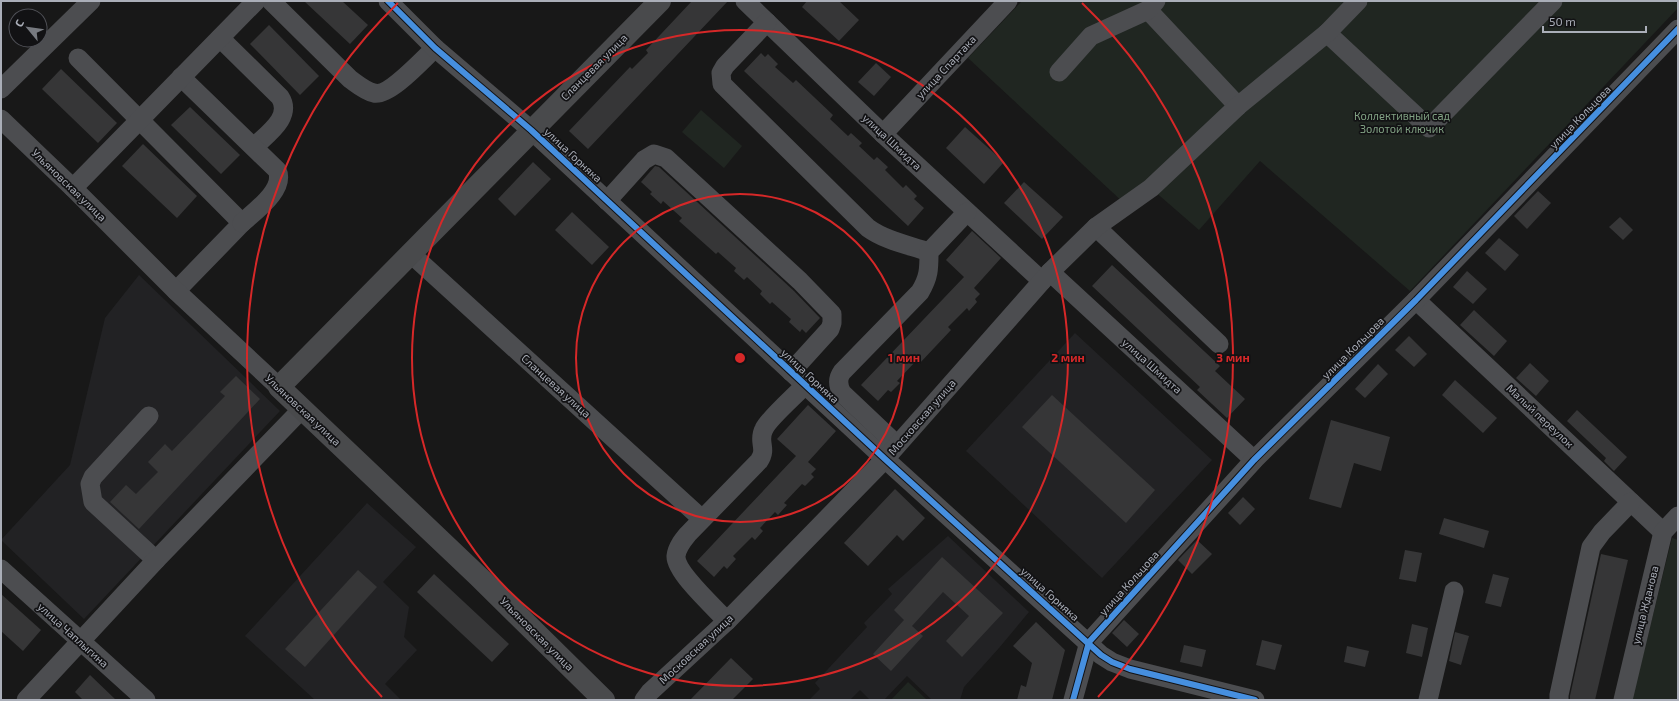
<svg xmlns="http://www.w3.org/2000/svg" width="1679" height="701" viewBox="0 0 1679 701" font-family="'Exo 2',sans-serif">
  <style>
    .built { fill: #222224 }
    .green { fill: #202621 }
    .building { fill: #363637 }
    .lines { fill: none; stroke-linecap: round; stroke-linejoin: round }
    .minor { stroke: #4c4d50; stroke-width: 19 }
    .major { stroke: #494a4c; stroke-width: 22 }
    .cycleway-casing { stroke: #121214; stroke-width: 8 }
    .cycleway { stroke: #468fdf; stroke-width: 6 }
    .ring { fill: none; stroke: #d62828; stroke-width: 2 }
    .labels { text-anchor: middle; stroke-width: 3.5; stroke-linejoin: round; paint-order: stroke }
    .street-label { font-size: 11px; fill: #aaaeb8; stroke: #121214 }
    .park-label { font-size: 11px; fill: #82a284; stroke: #121214 }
    .centre { fill: #d62828; stroke: #121214; stroke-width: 2 }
    .ring-label { font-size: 12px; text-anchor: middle; font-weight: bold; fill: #d62828; stroke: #121214; stroke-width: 3.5; stroke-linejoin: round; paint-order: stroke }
  </style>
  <rect width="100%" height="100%" fill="#181818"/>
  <g class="built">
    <polygon points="139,275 280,411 84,619 1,540 70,465 105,318"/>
    <polygon points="1075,333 1212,460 1102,578 966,451"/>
    <polygon points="367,503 416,547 383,582 409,607 404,637 417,650 385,684 401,700 315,700 245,636"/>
    <polygon points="948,536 1029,612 999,648 964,687 960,700 932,700 907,676 884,700 870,700 860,690 850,700 809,700 820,689 815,683 867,627 864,623 892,594 888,589"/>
  </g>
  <g class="green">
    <polygon points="1022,1 1678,1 1678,8 1410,291 1260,161 1199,230 1145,183 1125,204 968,58"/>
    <polygon points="701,110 742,146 724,168 682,132"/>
    <polygon points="1672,538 1678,540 1678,700 1632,700"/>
    <polygon points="908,682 926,699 926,700 891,700"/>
  </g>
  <g class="building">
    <polygon points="304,1 342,1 368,25 350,44"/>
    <polygon points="692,1 728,1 588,149 569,131 630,67 632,69 648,53 646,50"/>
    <polygon points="807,1 839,1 859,20 839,41 802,7"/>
    <polygon points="269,25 319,76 300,95 250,44"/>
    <polygon points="761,53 765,57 768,54 778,64 775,67 793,83 796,80 833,115 830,119 848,136 851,133 862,143 859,146 874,160 877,157 888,167 885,170 903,188 906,185 917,196 914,199 924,208 908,226 744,71"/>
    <polygon points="876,63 891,77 874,96 858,82"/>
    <polygon points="61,69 117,123 98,143 42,89"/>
    <polygon points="190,107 240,155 221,174 171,125"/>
    <polygon points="965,127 1004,162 984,184 946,148"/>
    <polygon points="143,144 197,196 177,218 122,166"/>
    <polygon points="533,162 551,179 515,216 498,199"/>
    <polygon points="655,166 659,167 794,291 820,318 806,333 802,329 800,332 789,322 791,319 772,302 770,304 760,294 762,291 747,277 744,280 734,271 736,268 718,252 716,254 679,221 682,218 663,201 661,204 650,194 652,192 641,182"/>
    <polygon points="1024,182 1063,217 1042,239 1004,203"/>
    <polygon points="1538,191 1551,203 1527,229 1514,216"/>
    <polygon points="572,212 609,247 592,265 555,230"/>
    <polygon points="1620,217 1633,230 1623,240 1609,227"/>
    <polygon points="972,231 1001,258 974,288 980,294 975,299 977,302 969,311 967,308 948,327 951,330 919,364 916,361 897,381 900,383 891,392 888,390 878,401 861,385 964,277 946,260"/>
    <polygon points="1499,238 1519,255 1505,271 1485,253"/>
    <polygon points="1112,265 1220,366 1215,371 1245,399 1227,418 1197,390 1200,387 1092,286"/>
    <polygon points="1467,271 1487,289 1473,304 1453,287"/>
    <polygon points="1474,310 1507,341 1494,356 1460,325"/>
    <polygon points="1409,336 1427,354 1414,367 1395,350"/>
    <polygon points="1530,363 1549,381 1536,396 1516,378"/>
    <polygon points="1378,364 1388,374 1365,398 1355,389"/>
    <polygon points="236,376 260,399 139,529 110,502 126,485 136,494 158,472 148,462 165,444 172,451 225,396 220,392"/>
    <polygon points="1455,380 1497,418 1483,433 1442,395"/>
    <polygon points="1052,395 1155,490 1126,523 1022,427"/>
    <polygon points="808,405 836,431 808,462 816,469 811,474 814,477 805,486 802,484 784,503 787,505 778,515 775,512 760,528 763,531 755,540 752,537 733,556 736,559 727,569 724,566 714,577 697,561 796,456 777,439"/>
    <polygon points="1577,410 1627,457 1614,471 1604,461 1606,458 1567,421"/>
    <polygon points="1331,420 1390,437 1381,471 1354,463 1341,508 1309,499"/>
    <polygon points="895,489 925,518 903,541 897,535 868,566 844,543"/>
    <polygon points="1243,497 1255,509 1240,525 1228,513"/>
    <polygon points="1444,518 1489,531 1484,548 1439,534"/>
    <polygon points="1197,540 1212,554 1192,574 1178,560"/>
    <polygon points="1405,550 1422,553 1416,582 1399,579"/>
    <polygon points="1601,554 1628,560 1595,700 1574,700 1570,699 1570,696"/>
    <polygon points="942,557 1003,613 962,657 946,641 969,616 943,592 912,626 923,636 891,671 873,654 904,620 894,610"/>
    <polygon points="358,570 377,587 305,667 285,649"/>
    <polygon points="434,574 509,644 492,662 417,592"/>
    <polygon points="1493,574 1509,578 1501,607 1485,603"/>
    <polygon points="1,594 41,630 23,651 1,631"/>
    <polygon points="1124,620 1139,634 1127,647 1112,633"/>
    <polygon points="1036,622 1065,650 1052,700 1017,700 1021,685 1026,687 1032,663 1013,646"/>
    <polygon points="1412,624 1428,628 1422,657 1406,653"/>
    <polygon points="1455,632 1469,636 1461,665 1449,661"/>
    <polygon points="1262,640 1282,645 1275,670 1256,665"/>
    <polygon points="1184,645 1206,650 1202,667 1180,662"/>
    <polygon points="1347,646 1369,651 1365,667 1344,662"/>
    <polygon points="731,658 753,679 732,700 690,700"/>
    <polygon points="90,675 116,700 83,700 75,692"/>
  </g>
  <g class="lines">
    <g class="minor">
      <path d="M 271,1 L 350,79 C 357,84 365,91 374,93 C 389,97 424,58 435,48"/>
      <polyline points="388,1 435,48 531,130 885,459 1101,655 1112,662 1130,669 1255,700"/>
      <polyline points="745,1 883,134 1042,281"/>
      <polyline points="1148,10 1238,106"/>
      <path d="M 767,22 L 725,66 L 721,73 L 722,84 L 868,228 C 886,241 909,245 929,252"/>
      <polyline points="1327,33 1429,128 1553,1"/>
      <path d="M 220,38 L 280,97 C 293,117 267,134 254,147"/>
      <polyline points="78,58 242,223 176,291"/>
      <polyline points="1059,72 1091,36 1148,10 1156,1"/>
      <path d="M 181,77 L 277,170 C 286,189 255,211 242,223"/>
      <polyline points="1,89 91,1"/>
      <polyline points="1,119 73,188 176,291 279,387"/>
      <polyline points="883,134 1008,1"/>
      <polyline points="73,188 256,1"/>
      <polyline points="607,201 644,160 654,154 666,158 800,281 832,314 832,323 830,329 791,372"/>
      <polyline points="1096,227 1219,344"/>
      <polyline points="410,253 702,519"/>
      <polyline points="1050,272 1254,460"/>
      <polyline points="1416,300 1663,532"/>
      <polyline points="149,416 93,477 90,484 93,502 156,560"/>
      <path d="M 897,445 L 842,393 C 838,386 837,379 842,372 L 920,292 C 929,277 929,269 929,252 L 967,212"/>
      <polyline points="1,569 146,700"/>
      <path d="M 727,621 C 715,608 675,572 676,556 C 677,547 683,540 688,534 L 759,461 C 768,448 757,442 764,429 C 769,418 796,395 805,385"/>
      <polyline points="26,700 156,560 302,409"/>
      <polyline points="644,700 650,692 727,621 885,459 1050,272 1096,227 1151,188 1238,106 1327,33 1358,1"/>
      <polyline points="1073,700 1089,642 1254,460 1416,300 1678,29"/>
      <polyline points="1428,700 1454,591"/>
      <polyline points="1559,700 1559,695 1591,547 1602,532 1631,502"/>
      <polyline points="1623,700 1663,532 1678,516"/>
    </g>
    <polyline class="major" points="604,700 478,576 279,387 660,1"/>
    <defs>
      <g id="cycleway">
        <polyline points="388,1 435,48 531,130 885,459 1101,655 1112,662 1130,669 1255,700"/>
        <polyline points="1073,700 1089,642 1254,460 1416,300 1678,29"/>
      </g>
    </defs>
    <use href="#cycleway" class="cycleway-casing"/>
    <use href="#cycleway" class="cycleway"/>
  </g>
  <g class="ring">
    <circle cx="740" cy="358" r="164"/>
    <circle cx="740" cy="358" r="328"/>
    <path d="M382 697A493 493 0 0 1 398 3M1082 3A493 493 0 0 1 1098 697"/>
  </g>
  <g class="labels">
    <g class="street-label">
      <text transform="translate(594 67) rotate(-45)" y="4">Сланцевая улица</text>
      <text transform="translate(946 67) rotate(-47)" y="4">улица Спартака</text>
      <text transform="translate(1580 117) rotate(-46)" y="4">улица Кольцова</text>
      <text transform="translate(892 142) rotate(43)" y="4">улица Шмидта</text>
      <text transform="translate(573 155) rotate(43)" y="4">улица Горняка</text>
      <text transform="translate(69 185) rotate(44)" y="4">Ульяновская улица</text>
      <text transform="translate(1353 348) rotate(-45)" y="4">улица Кольцова</text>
      <text transform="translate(1152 366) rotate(42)" y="4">улица Шмидта</text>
      <text transform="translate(810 376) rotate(43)" y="4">улица Горняка</text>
      <text transform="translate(556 386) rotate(42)" y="4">Сланцевая улица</text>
      <text transform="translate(303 410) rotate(43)" y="4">Ульяновская улица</text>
      <text transform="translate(1540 416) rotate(43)" y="4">Малый переулок</text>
      <text transform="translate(922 417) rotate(-49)" y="4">Московская улица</text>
      <text transform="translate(1129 583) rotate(-48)" y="4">улица Кольцова</text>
      <text transform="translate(1050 594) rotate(42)" y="4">улица Горняка</text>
      <text transform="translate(1645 605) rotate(-76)" y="4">улица Жданова</text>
      <text transform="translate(537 634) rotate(45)" y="4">Ульяновская улица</text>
      <text transform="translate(73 635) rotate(42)" y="4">улица Чаплыгина</text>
      <text transform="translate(696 649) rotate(-43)" y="4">Московская улица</text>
    </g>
    <g class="park-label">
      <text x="1402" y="120">Коллективный сад<tspan x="1402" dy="13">Золотой ключик</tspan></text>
    </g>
  </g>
  <circle cx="740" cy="358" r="6" class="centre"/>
  <g class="ring-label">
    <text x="904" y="362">1 мин</text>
    <text x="1068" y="362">2 мин</text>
    <text x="1233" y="362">3 мин</text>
  </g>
  <rect width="1679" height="701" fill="none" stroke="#aaaeb8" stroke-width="4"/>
  <g transform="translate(28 28) rotate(299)"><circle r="19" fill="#121214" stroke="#4f5056"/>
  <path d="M0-3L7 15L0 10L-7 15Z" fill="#777a80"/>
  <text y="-6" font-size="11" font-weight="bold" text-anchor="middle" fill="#aaaeb8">С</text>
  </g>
  <path d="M1543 26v6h103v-6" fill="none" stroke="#aaaeb8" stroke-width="2"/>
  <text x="1549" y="26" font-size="12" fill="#aaaeb8" stroke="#121214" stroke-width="3" paint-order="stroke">50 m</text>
</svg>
